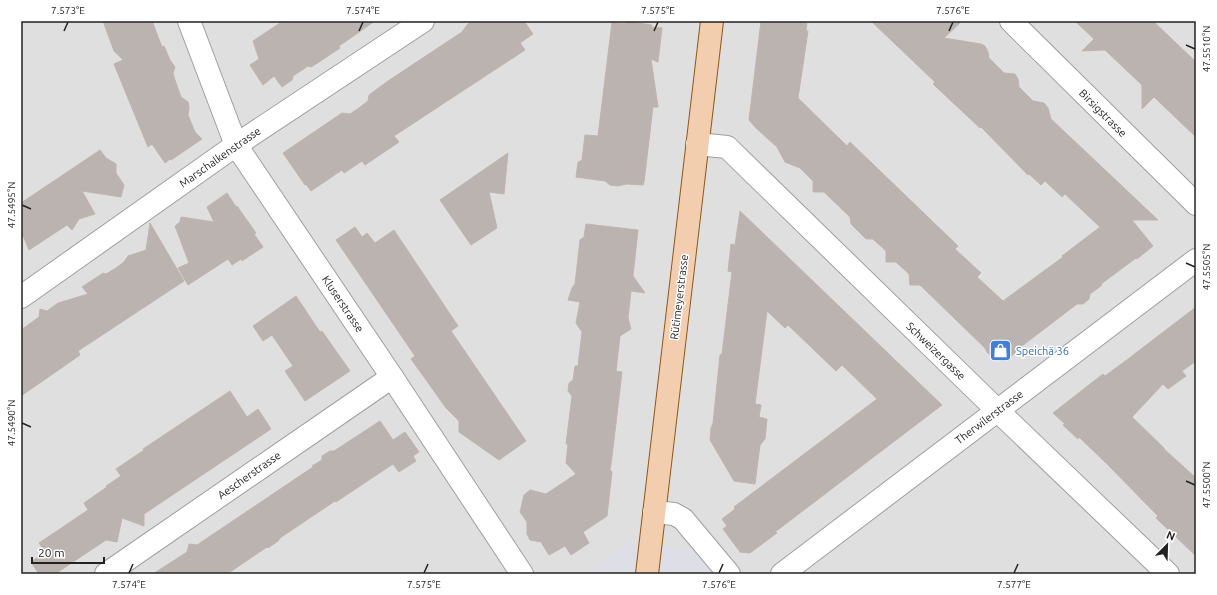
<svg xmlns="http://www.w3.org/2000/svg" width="1217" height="595" viewBox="0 0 1217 595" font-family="Ubuntu,sans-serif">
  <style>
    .residential { fill: #e0dfdf }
    .plaza { fill: #dedfe6 }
    .building { fill: #bab3b0; stroke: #c1b4ae }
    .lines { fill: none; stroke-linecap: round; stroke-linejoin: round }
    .minor-casing { stroke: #9f9f9f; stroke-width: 24 }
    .major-casing { stroke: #8d5813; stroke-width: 24 }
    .minor { stroke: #fff; stroke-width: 22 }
    .major { stroke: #f2cdae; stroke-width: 22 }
    .ticks { fill: none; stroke: #222; stroke-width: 1.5 }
    .labels { text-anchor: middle; stroke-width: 3; stroke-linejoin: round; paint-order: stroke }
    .street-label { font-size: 11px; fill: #222; stroke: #fff }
    .shop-label { font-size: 11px; fill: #366cbe; stroke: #fff; text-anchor: start }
    .neatline { fill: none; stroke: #222; stroke-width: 1.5 }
    .ticks-label { font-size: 10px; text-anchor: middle; fill: #222 }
  </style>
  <rect width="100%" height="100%" fill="#f1eeea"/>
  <rect class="residential" x="21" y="21" width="1175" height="553"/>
  <polygon class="plaza" points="630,541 696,550 716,574 587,574"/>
  <g class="building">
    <polygon points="103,21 152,21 162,47 164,46 170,60 175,67 173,73 175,80 181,97 188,102 189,107 188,115 195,132 202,139 171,160 170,159 165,163 152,144 148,147 114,64 123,60 114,51"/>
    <polygon points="283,21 375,21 339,46 340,48 319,62 311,67 308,66 293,76 292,80 282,87 274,76 263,85 250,65 259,59 253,41"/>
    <polygon points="472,21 524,21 533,34 520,43 525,50 394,136 399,142 365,165 362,161 344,173 342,170 311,191 306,184 305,185 283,153 342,113 350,114 359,108 368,101 369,95 388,81 462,32 467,25"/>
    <polygon points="625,21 652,25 651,27 662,28 658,62 651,59 658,107 653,107 644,182 643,185 626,184 618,186 610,185 605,181 576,177 578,162 582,160 585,135 598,136 612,22 625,24"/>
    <polygon points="761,21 807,21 806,31 808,31 798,98 847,146 850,142 958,246 955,249 981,273 977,277 1003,301 1063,257 1062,256 1100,227 1065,194 1062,197 1045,181 1041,185 1029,174 1028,175 981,127 980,128 933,84 935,82 871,21 962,21 944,38 981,44 985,46 988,52 989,58 1004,73 1015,74 1018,79 1019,87 1033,101 1044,103 1048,108 1051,119 1158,220 1132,220 1153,246 1137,259 1136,258 1101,284 1102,285 1090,294 1089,299 1083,304 1077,304 1018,349 1015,353 1005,361 995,360 987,352 985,348 920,285 910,285 909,274 896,262 886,262 886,251 873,239 866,239 851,224 850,217 824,192 813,192 813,181 800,168 785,162 777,147 756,128 749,120"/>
    <polygon points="1075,21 1153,21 1196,62 1196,137 1154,97 1142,109 1142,85 1105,50 1082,51 1094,39"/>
    <polygon points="100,150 106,158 116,164 116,173 124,185 121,197 82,191 95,214 79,219 72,230 67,225 29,250 21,231 21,203"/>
    <polygon points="508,153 504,194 489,192 497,228 471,245 440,200"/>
    <polygon points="227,193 236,207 237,206 256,233 254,234 263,247 242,261 241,259 232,265 228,259 188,285 178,268 189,263 175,226 180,222 181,217 214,222 207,207"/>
    <polygon points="740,211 942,405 775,532 777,533 750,553 740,552 723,529 727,526 722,519 735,509 734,507 877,399 842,365 836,371 788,325 785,328 767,311 755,404 761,405 759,417 767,419 765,439 760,445 755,484 734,481 710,440 711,428 713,423 720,355 722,354 732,272 728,271 731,244 735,245"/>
    <polygon points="150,223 184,281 78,351 80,355 21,396 21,330 39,317 40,309 47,311 58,303 88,294 82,287 103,273 106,274 116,268 124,262 128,256 146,250"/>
    <polygon points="586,224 638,230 633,276 645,293 631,291 628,318 631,329 620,336 616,371 622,372 612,457 610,470 612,472 607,516 583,532 589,543 571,555 565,546 549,555 541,542 530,540 527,534 527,522 520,512 524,495 530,490 546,494 576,474 566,463 568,444 566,444 572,396 568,391 569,383 573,380 575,366 578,366 582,332 576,323 580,302 568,300 572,288 575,284 580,240 584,237"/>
    <polygon points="355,227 362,237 367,233 375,243 394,230 458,326 451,331 526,441 499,460 459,432 459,421 446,408 429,384 411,359 415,356 336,240"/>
    <polygon points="296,296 320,332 322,331 350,371 305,401 285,371 293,366 272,335 263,341 253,326"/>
    <polygon points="1196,307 1196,361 1182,371 1186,376 1168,389 1163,384 1132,417 1164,448 1164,449 1196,478 1196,556 1156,518 1158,516 1107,464 1079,437 1078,439 1063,425 1065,424 1053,413 1103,374 1105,376 1128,359"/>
    <polygon points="230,391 247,417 258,409 271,429 144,514 144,526 122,518 117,542 106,540 55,574 39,574 31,562 45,552 39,543 88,510 84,503 107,487 106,486 121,476 116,469 144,450 143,449"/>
    <polygon points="380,421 393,440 405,432 419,452 413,456 416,461 399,472 393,464 336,502 335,501 280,538 278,541 268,548 267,547 227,574 153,574 187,552 189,544 197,545 313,467 312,466 322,460 322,456 330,451 334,451"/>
  </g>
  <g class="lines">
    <defs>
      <g id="minor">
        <polyline points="189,21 236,145 392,377 522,574"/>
        <polyline points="1011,21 1196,204"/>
        <polyline points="697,144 727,147 998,411 1168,574"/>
        <polyline points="21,297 236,145 423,21"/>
        <polyline points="654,512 674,514 683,519 729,574"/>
        <polyline points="106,574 392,377"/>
        <polyline points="782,574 1196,260"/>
      </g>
      <polyline id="major" points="647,574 712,21"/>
    </defs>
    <use href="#minor" class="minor-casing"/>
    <use href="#major" class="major-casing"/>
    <use href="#minor" class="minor"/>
    <use href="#major" class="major"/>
  </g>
  <path class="ticks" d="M 64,31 L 68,22M 359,31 L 363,22M 654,31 L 658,22M 949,31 L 953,22M 1186,45 L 1195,49M 22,205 L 31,209M 1186,263 L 1195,267M 22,423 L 31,427M 1186,481 L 1195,485M 129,573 L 133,564M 424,573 L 428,564M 719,573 L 723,564M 1014,573 L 1018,564"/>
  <defs>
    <symbol id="shop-square" viewBox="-11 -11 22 22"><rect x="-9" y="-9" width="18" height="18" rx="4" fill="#3f7fe0" stroke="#fff"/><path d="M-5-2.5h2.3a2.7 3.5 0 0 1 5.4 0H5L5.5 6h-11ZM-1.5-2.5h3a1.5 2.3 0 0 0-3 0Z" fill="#fff"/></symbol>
  </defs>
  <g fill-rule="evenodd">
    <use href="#shop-square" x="988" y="338" width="25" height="25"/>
  </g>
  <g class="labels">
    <g class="street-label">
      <text transform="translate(1103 113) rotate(45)" y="4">Birsigstrasse</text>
      <text transform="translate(220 157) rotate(-35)" y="4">Marschalkenstrasse</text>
      <text transform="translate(679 297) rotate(-83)" y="4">Rütimeyerstrasse</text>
      <text transform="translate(343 304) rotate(56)" y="4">Kluserstrasse</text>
      <text transform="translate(936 351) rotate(44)" y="4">Schweizergasse</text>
      <text transform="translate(989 417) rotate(-37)" y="4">Therwilerstrasse</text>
      <text transform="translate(249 475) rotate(-35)" y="4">Aescherstrasse</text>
    </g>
    <g class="shop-label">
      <text x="1016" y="355">Speichä 36</text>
    </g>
  </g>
  <rect width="1217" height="595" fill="none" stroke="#ffffff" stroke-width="44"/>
  <g transform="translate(1167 545) rotate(23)" stroke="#ffffff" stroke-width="3" paint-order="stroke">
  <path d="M0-3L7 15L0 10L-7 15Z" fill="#222222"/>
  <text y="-6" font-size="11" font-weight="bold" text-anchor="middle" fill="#222222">N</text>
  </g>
  <path d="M32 557v6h72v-6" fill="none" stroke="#222222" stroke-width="2"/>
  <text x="38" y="557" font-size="12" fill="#222222" stroke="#ffffff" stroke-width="3" paint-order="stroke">20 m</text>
  <rect x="22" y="22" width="1173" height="551" class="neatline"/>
  <g class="ticks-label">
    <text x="68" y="14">7.573°E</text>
    <text x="363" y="14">7.574°E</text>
    <text x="658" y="14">7.575°E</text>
    <text x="953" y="14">7.576°E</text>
    <text transform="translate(1206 49) rotate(-90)" y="4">47.5510°N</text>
    <text transform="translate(11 205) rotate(-90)" y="4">47.5495°N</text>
    <text transform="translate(1206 267) rotate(-90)" y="4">47.5505°N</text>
    <text transform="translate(11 423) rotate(-90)" y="4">47.5490°N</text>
    <text transform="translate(1206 485) rotate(-90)" y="4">47.5500°N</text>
    <text x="129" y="588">7.574°E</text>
    <text x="424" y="588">7.575°E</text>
    <text x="719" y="588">7.576°E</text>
    <text x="1014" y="588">7.577°E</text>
  </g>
</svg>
